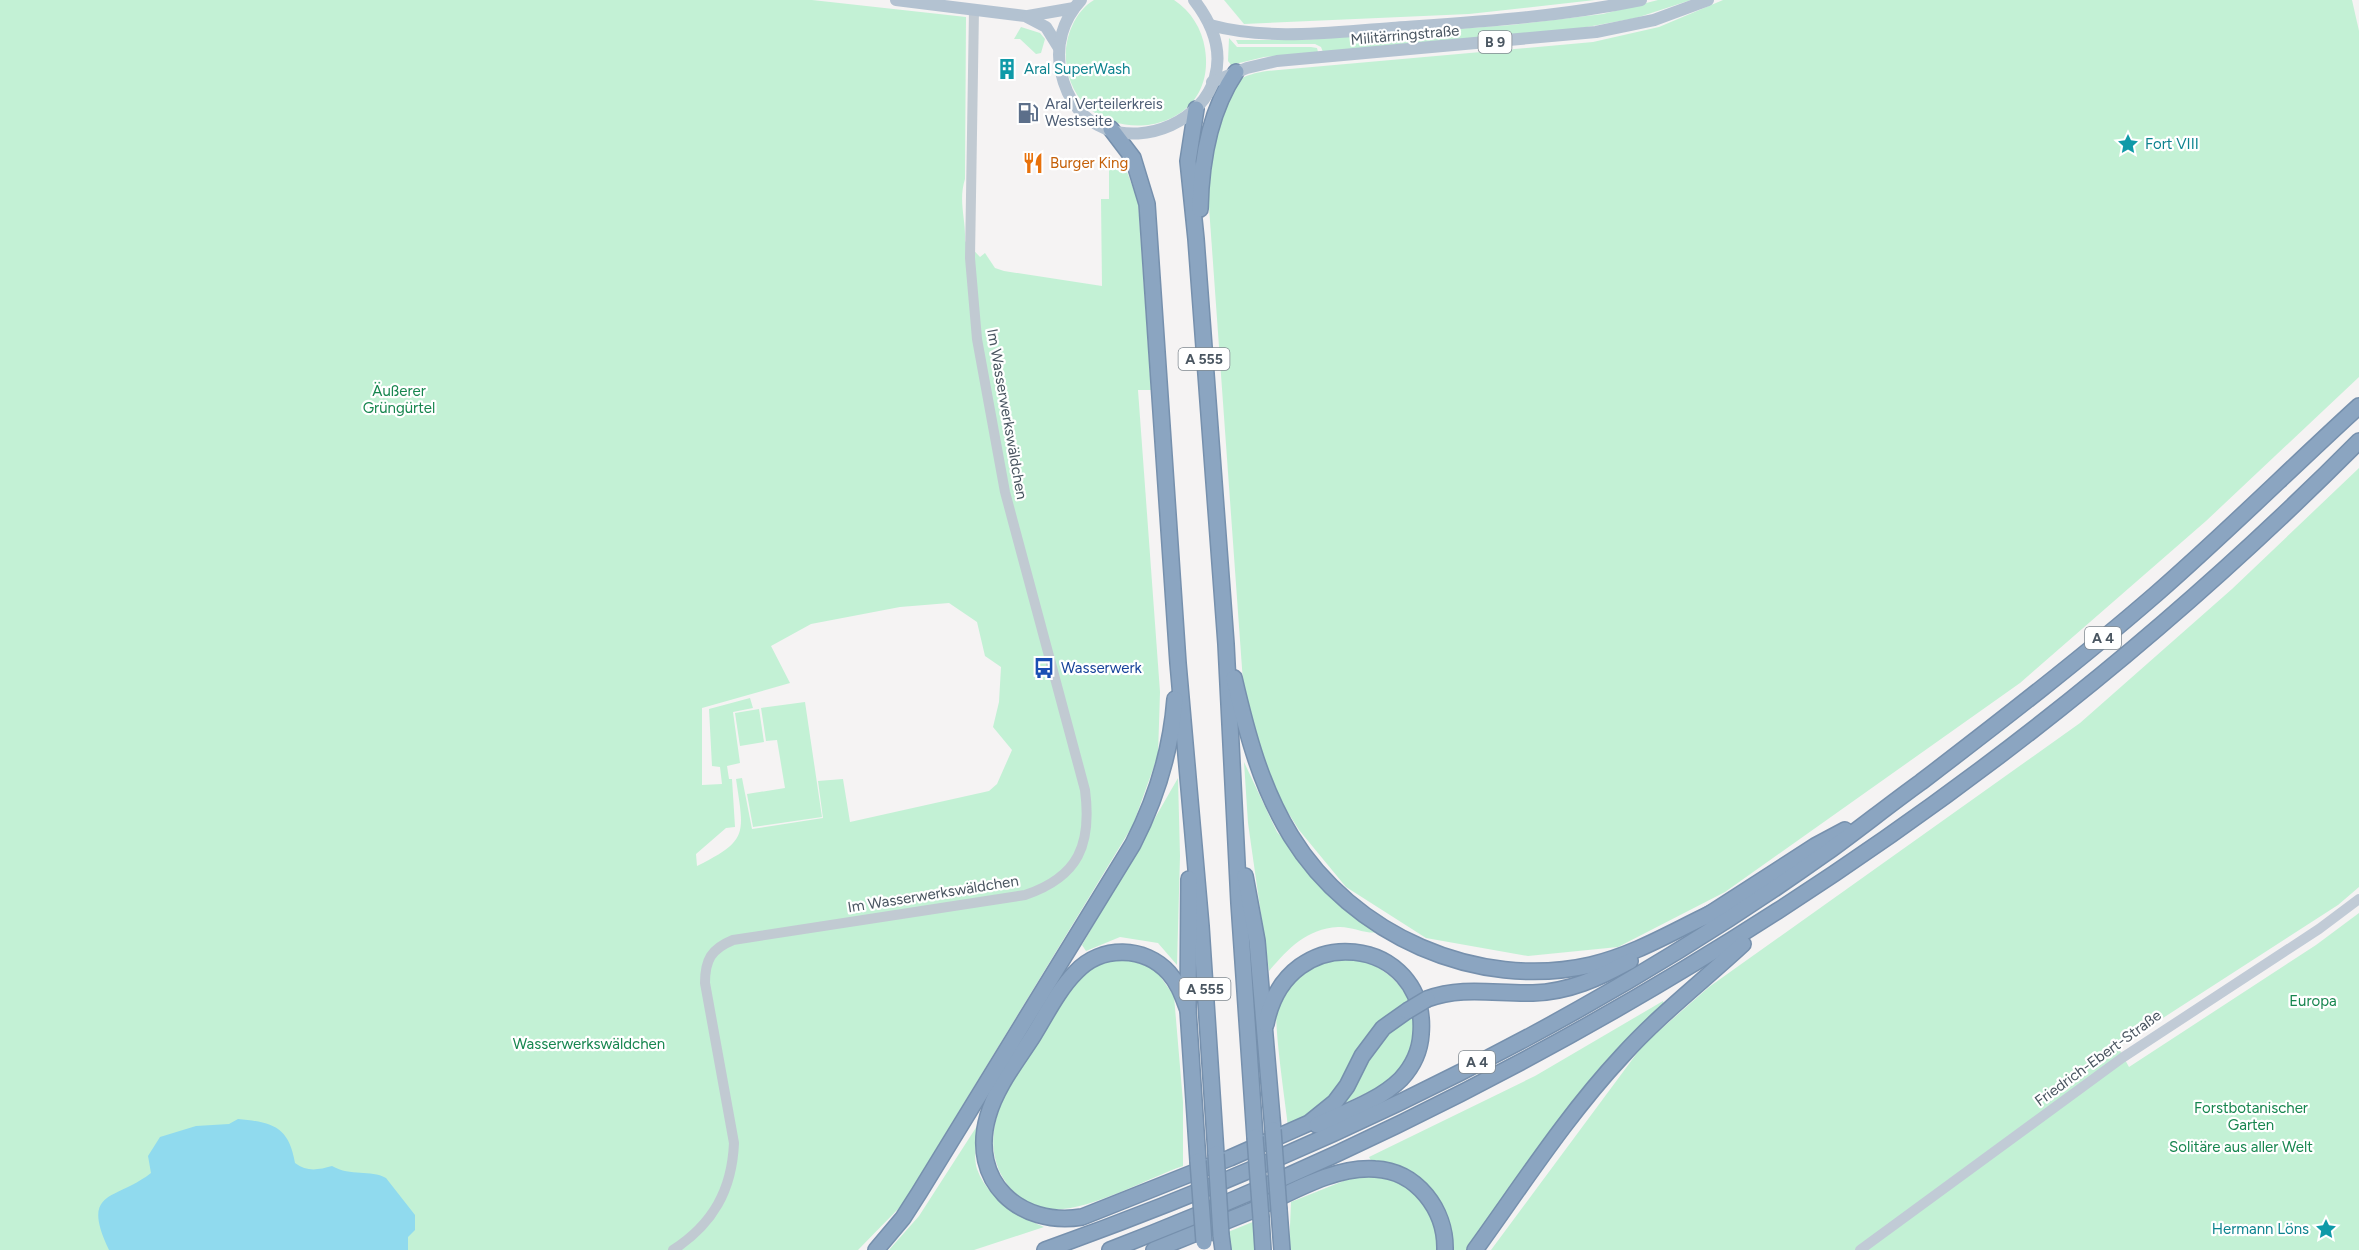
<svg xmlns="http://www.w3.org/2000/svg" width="2359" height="1250" viewBox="0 0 2359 1250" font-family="Figtree,sans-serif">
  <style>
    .green { fill: #c3f1d5; fill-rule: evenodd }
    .water { fill: #90daee }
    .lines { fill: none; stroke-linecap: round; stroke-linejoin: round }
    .motorway-casing { stroke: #7690ad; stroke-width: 18 }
    .tertiary { stroke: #c1cad2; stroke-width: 10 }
    .secondary { stroke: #c1cbd6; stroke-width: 10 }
    .primary { stroke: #b3c2d1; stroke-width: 12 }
    .motorway { stroke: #8ba5c1; stroke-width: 15 }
    .motorway-bridge-casing { stroke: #7690ad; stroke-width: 18; stroke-linecap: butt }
    .motorway-bridge { stroke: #8ba5c1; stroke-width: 15 }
    .labels { text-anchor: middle; stroke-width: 4.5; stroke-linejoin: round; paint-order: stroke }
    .shield { fill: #fff; stroke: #808990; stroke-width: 1.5 }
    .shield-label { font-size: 14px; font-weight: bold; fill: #4a5661 }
    .street-label { font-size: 15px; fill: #4a5661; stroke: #fff }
    .culture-label { font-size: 15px; fill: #0d838f; stroke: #fff; text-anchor: start }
    .service-label { font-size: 15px; fill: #4e5e75; stroke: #fff; text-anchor: start }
    .food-label { font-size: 15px; fill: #c56008; stroke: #fff; text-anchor: start }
    .park-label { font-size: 15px; fill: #17864f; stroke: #fff }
    .transit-label { font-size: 15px; fill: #164399; stroke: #fff; text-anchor: start }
  </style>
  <rect width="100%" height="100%" fill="#f5f3f3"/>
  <g class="green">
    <path d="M 0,0 L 812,0 L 966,17 L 965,179 C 958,201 966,219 965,241 L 980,257 L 985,253 L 995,268 L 1004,271 L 1102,286 L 1101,199 L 1109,199 L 1109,169 L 1101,169 L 1101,163 L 1104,160 L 1113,159 L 1127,172 L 1138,201 L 1151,390 L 1138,390 L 1160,692 L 1158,755 L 1133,825 L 1057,950 L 902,1205 L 858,1250 L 0,1250 ZM 949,603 L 977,622 L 985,656 L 1001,667 L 999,702 L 993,727 L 1012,750 L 997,784 L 989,791 L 850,822 L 843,779 L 818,781 L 823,818 L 752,829 L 742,778 L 736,779 C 744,834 749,840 697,866 L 696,854 L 726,828 L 735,827 L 732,779 L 729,779 L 727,766 L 740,763 L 733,712 L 753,708 L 750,698 L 709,709 L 712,766 L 720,767 L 722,784 L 702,785 L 702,708 L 790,683 L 771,646 L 811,624 L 900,607 Z"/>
    <path d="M 1094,0 L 1174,0 C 1191,11 1202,29 1205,49 C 1220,144 1073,154 1066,60 C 1064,38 1075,11 1094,0 Z"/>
    <polygon points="1224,0 1595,0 1469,14 1244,24"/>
    <polygon points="1658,0 1691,0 1636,18 1576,29 1323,52 1321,47 1315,44 1238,44 1236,40 1304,40 1511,25 1603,14"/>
    <path d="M 1723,0 L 2352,0 L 2359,31 L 2359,377 L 2206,521 L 2020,683 L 1725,892 L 1618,947 L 1528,956 L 1426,938 L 1346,887 L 1299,830 L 1279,798 L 1265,768 L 1244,696 L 1207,179 L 1225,93 C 1237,78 1248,74 1267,71 L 1593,42 L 1659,27 Z"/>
    <polygon points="1021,27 1040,33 1045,39 1041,53 1036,54 1020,39 1014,39"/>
    <polygon points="1229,38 1237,47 1311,47 1317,48 1318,52 1264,57 1231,65 1228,61"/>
    <polygon points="2359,468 2359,887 2338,905 2118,1047 2129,1067 2316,945 2359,913 2359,1250 1491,1250 1643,1045 1709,987 2080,723 2232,589"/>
    <polygon points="805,702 822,817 753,827 747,794 785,788 777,740 766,741 761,708"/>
    <polygon points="759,709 764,742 740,746 735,713"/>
    <path d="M 1244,762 L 1277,832 L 1338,902 L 1380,932 C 1366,935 1352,926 1338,927 C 1306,929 1288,949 1269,971 L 1248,823 Z"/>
    <polygon points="1178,778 1180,856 1177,965 1158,943 1120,937 1086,951 1082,945"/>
    <path d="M 1353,957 C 1380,966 1396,976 1410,1002 C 1396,1012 1381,1020 1370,1033 C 1356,1049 1350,1070 1339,1086 C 1327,1105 1308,1117 1288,1127 C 1286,1107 1273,1022 1277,1007 C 1289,973 1319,959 1353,957 Z"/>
    <path d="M 1126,959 L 1155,969 L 1174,996 L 1183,1102 L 1183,1166 C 1148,1178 1086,1213 1050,1209 C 1035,1208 1015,1196 1007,1184 C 970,1132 1016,1074 1045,1028 C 1056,1010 1067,985 1084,972 C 1097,962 1110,960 1126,959 Z"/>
    <path d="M 1663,1001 L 1664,1005 L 1528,1164 L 1466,1250 L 1452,1250 C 1452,1216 1435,1185 1405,1170 C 1396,1166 1383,1166 1373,1164 L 1369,1157 L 1535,1076 Z"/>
    <path d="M 1414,1012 C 1414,1022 1416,1036 1413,1045 C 1404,1081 1370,1091 1340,1105 L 1385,1035 Z"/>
    <path d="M 977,1126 C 977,1138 973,1157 977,1169 C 987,1198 1019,1216 1044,1227 L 974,1250 L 889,1250 L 919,1216 Z"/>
    <path d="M 1356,1176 C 1372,1177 1392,1176 1406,1185 C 1427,1198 1437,1228 1440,1250 L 1289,1250 L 1291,1202 Z"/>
    <polygon points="1255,1221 1256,1250 1230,1250 1228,1232"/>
  </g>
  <path class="water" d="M 238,1119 C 273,1122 289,1127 295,1163 C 307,1172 318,1170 332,1166 C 351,1177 370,1169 386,1178 L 415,1215 L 415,1230 L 408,1237 L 408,1250 L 109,1250 C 80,1189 115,1201 151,1173 L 148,1156 L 160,1137 L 196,1126 L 229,1124 Z"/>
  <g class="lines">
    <defs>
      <g id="motorway">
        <polyline points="1196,109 1188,161 1196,239 1226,644 1239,903 1255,1137"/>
        <polyline points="1111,129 1133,158 1147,204 1178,663 1201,926 1216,1154"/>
        <path d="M 1200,209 C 1201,161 1209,112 1236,72"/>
        <path d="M 1234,678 C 1247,734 1261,787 1291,836 C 1352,935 1477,991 1591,965 C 1634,955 1672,932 1712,913"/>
        <polyline points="1245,876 1257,941 1273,1130"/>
        <polyline points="1189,879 1188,1010 1198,1161"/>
        <polyline points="1705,917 1815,846 1845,830"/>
        <path d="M 1427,999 C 1462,986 1496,994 1533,993 C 1569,992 1599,978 1630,961"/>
        <path d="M 1188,1010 C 1183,997 1179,984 1169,973 C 1145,946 1101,945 1076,972 C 1058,990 1046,1015 1033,1036 C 1017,1061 996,1087 988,1116 C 969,1181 1019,1227 1082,1217 L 1230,1158 L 1309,1123 L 1335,1102 L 1347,1086 L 1362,1056 L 1383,1028 L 1407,1011"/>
        <path d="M 1266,1024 C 1287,916 1429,937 1421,1034 C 1420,1051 1413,1066 1401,1079 C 1379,1101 1345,1112 1317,1125"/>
        <polyline points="1279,1210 1282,1250"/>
        <polyline points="1261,1218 1263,1250"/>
        <polyline points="1221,1235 1223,1250"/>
        <path d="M 876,1250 L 903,1218 L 919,1193 L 1133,844 C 1157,797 1171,751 1175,699"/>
        <path d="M 1045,1250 C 1319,1152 1588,1022 1826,853 C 1858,830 1889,805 1921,782 C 2001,721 2080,660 2156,594 C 2226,533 2291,468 2359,406"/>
        <path d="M 1110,1250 C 1578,1069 2005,797 2359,441"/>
        <path d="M 1154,1250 C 1186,1237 1219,1224 1251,1211 C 1289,1194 1333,1166 1375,1169 C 1417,1171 1446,1210 1445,1250"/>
        <path d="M 1475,1250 C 1522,1185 1567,1115 1622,1056 C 1659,1015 1702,982 1743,944"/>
      </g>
    </defs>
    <use href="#motorway" class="motorway-casing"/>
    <path class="tertiary" d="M 673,1250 C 713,1224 732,1190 734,1143 L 705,983 C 705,960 711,949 733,940 L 1025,895 C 1079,877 1092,844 1085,790 L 1005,492 L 977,339 L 970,258 L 974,9"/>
    <polyline class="secondary" points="1860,1250 2122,1058 2319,929 2359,899"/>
    <g class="primary">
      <polyline points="896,0 1025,16 1046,27 1059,48"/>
      <path d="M 1081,0 C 1063,19 1055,46 1061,72 C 1087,194 1284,116 1194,0"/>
      <polyline points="1028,16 1074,8"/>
      <path d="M 1210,25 C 1269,41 1332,32 1392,28 C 1475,22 1559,17 1641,0"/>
      <polyline points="1212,82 1247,68 1277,61 1596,32 1654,20 1708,0"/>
    </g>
    <use href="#motorway" class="motorway"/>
    <defs>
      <g id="motorway-bridge">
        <polyline points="1407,1011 1427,999"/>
        <polyline points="1273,1130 1279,1210"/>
        <polyline points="1255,1137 1261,1218"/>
        <polyline points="1216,1154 1221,1235"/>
        <polyline points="1198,1161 1204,1242"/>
      </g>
    </defs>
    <use href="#motorway-bridge" class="motorway-bridge-casing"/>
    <use href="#motorway-bridge" class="motorway-bridge"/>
  </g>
  <defs>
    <symbol id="building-bare" viewBox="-9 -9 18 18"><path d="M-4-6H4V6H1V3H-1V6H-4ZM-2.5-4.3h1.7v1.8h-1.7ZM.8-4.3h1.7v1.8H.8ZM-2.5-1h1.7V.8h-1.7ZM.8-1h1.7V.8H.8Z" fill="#0f9aa8" stroke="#fff" stroke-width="2.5" paint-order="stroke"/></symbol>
    <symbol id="fuel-bare" viewBox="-9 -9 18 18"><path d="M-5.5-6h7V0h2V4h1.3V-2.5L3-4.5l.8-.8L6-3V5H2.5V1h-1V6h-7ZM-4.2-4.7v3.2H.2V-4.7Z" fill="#5c6f8a" stroke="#fff" stroke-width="2.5" paint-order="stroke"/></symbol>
    <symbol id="sight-bare" viewBox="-9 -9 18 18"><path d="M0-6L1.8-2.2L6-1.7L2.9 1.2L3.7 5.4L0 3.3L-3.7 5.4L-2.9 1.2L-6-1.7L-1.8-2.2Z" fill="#0f9aa8" stroke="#fff" stroke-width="2.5" paint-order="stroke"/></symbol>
    <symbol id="restaurant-bare" viewBox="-9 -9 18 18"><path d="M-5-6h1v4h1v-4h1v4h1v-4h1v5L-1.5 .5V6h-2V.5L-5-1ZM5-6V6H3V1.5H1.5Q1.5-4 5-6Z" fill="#e8710a" stroke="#fff" stroke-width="2.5" paint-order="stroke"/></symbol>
    <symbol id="bus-bare" viewBox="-9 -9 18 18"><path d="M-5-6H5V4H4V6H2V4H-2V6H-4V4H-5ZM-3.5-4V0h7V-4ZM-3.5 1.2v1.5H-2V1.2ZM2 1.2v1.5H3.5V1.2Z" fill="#1a4fb4" stroke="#fff" stroke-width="2.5" paint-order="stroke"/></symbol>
  </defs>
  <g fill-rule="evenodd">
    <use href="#building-bare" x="992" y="54" width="30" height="30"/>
    <use href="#fuel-bare" x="1013" y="98" width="30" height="30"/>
    <use href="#sight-bare" x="2113" y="129" width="30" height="30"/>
    <use href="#restaurant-bare" x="1018" y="148" width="30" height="30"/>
    <use href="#bus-bare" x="1029" y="653" width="30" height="30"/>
    <use href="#sight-bare" x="2311" y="1214" width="30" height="30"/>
  </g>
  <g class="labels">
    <g class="shield">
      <rect x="1478.5" y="31" width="33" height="22" rx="4.5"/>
      <rect x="1178.5" y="348" width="51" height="22" rx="4.5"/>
      <rect x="2085" y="627" width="36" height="22" rx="4.5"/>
      <rect x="1179.5" y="978" width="51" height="22" rx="4.5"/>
      <rect x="1459" y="1051" width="36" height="22" rx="4.5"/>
    </g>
    <g class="shield-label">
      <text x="1495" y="47">B 9</text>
      <text x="1204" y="364">A 555</text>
      <text x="2103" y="643">A 4</text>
      <text x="1205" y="994">A 555</text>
      <text x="1477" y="1067">A 4</text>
    </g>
    <g class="street-label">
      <text transform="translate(1405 35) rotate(-5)" y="5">Militärringstraße</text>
      <text transform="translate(1007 414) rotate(80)" y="5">Im Wasserwerkswäldchen</text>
      <text transform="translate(933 894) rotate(-9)" y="5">Im Wasserwerkswäldchen</text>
      <text transform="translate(2098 1058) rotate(-36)" y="5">Friedrich-Ebert-Straße</text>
    </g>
    <g class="culture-label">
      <text x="1024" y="74">Aral SuperWash</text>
      <text x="2145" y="149">Fort VIII</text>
      <text x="2309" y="1234" text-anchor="end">Hermann Löns</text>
    </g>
    <g class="service-label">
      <text x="1045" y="109">Aral Verteilerkreis<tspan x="1045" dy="17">Westseite</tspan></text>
    </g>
    <g class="food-label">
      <text x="1050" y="168">Burger King</text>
    </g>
    <g class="park-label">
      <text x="399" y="396">Äußerer<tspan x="399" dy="17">Grüngürtel</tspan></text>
      <text x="2313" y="1006">Europa</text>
      <text x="589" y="1049">Wasserwerkswäldchen</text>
      <text x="2251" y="1113">Forstbotanischer<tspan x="2251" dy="17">Garten</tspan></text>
      <text x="2241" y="1152">Solitäre aus aller Welt</text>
    </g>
    <g class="transit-label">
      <text x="1061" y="673">Wasserwerk</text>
    </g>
  </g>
</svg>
